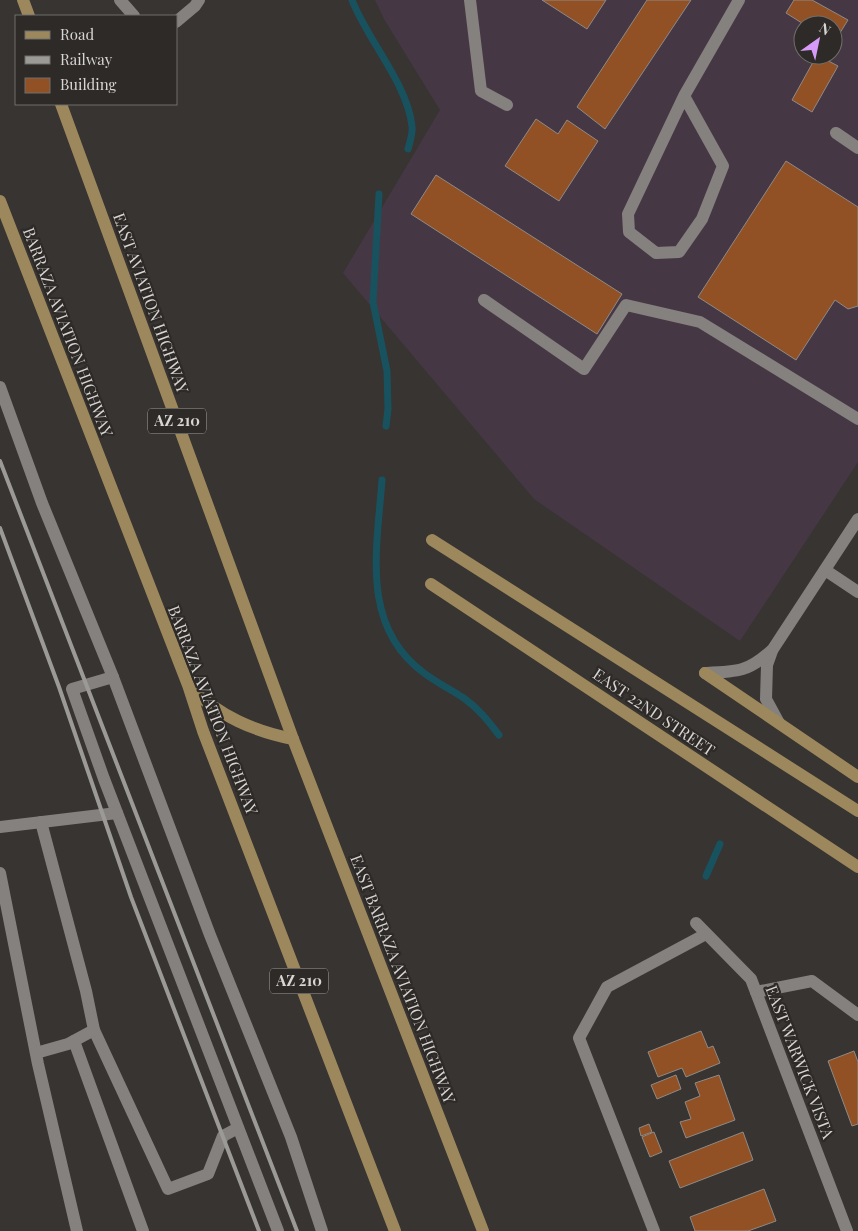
<svg xmlns="http://www.w3.org/2000/svg" width="858" height="1231" viewBox="0 0 858 1231" font-family="'Playfair Display',serif">
  <style>
    .industrial { fill: #463744; fill-rule: evenodd }
    .lines { fill: none; stroke-linecap: round; stroke-linejoin: round }
    .stream { stroke: #18525f; stroke-width: 7 }
    .building { fill: #915124; stroke: #8e8a87 }
    .minor { stroke: #84817e; stroke-width: 12 }
    .major { stroke: #9d885d; stroke-width: 12 }
    .rail { stroke: #9c9a97; stroke-width: 4 }
    .labels { text-anchor: middle; stroke-width: 4.5; stroke-linejoin: round; paint-order: stroke }
    .shield { fill: #2d2a27; stroke: #a5a2a0; stroke-width: 1 }
    .shield-label { font-size: 15px; font-weight: bold; fill: #d8d6d4 }
    .street-label { font-size: 16px; fill: #d8d6d4; stroke: #2d2a27 }
  </style>
  <rect width="100%" height="100%" fill="#373431"/>
  <path class="industrial" d="M 375,0 L 858,0 L 858,462 L 740,641 L 534,499 L 343,273 L 440,110 L 384,19 ZM 803,25 L 833,25 L 833,55 L 803,55 Z"/>
  <g class="lines">
    <g class="stream">
      <path d="M 352,0 C 368,41 407,83 412,126 C 413,133 410,142 408,149"/>
      <polyline points="379,194 373,302 387,371 388,409 386,426"/>
      <path d="M 382,480 C 377,549 360,626 424,673 C 437,683 452,690 465,699 C 479,709 489,722 499,735"/>
      <polyline points="706,876 720,844"/>
    </g>
  </g>
  <g class="building">
    <polygon points="542,0 606,0 587,29"/>
    <polygon points="647,0 691,0 605,129 577,107"/>
    <polygon points="794,0 812,0 848,20 833,44 833,25 805,25 786,13"/>
    <polygon points="817,55 838,66 812,112 792,100"/>
    <polygon points="536,119 558,134 567,120 598,141 559,201 505,166"/>
    <polygon points="786,161 858,207 858,306 848,309 835,300 796,360 698,297"/>
    <polygon points="436,175 622,294 597,334 411,214"/>
    <polygon points="701,1031 708,1048 713,1046 720,1063 686,1077 682,1068 658,1077 648,1052"/>
    <polygon points="854,1051 858,1062 858,1124 852,1126 828,1061"/>
    <polygon points="676,1075 681,1089 657,1099 651,1085"/>
    <polygon points="719,1075 735,1120 686,1138 680,1122 691,1119 685,1102 700,1096 695,1083"/>
    <polygon points="649,1124 652,1132 641,1136 639,1128"/>
    <polygon points="654,1132 662,1152 650,1157 642,1137"/>
    <polygon points="743,1132 753,1160 680,1188 669,1161"/>
    <polygon points="764,1189 776,1221 748,1231 695,1231 690,1217"/>
  </g>
  <g class="lines">
    <g class="minor">
      <polyline points="120,0 134,16"/>
      <polyline points="470,0 481,91 507,105"/>
      <polyline points="176,22 195,6 199,0"/>
      <polyline points="684,96 723,166 702,219 679,252 656,253 629,232 628,214 684,96 739,0"/>
      <polyline points="836,133 858,148"/>
      <polyline points="484,300 584,369 626,305 700,322 858,419"/>
      <polyline points="0,387 42,503 113,677 210,935 291,1137 322,1231"/>
      <polyline points="825,570 858,592"/>
      <polyline points="772,651 767,665 766,699 779,723"/>
      <path d="M 705,673 C 737,672 749,672 773,649 L 858,519"/>
      <polyline points="113,677 72,689 104,779 278,1231"/>
      <polyline points="0,827 117,813"/>
      <polyline points="0,873 38,1064 77,1231"/>
      <polyline points="696,923 751,979 847,1231"/>
      <polyline points="756,992 812,981 858,1015"/>
      <polyline points="94,1030 168,1189 208,1174 223,1136 238,1128"/>
      <polyline points="74,1041 143,1231"/>
      <polyline points="36,1053 68,1044 94,1030 86,991 41,822"/>
      <polyline points="654,1231 579,1038 607,987 706,934"/>
    </g>
    <g class="major">
      <polyline points="23,0 29,16"/>
      <polyline points="61,104 293,739 483,1231"/>
      <polyline points="0,201 188,685 203,731 395,1231"/>
      <polyline points="432,540 858,811"/>
      <polyline points="431,584 858,867"/>
      <polyline points="705,673 858,777"/>
      <path d="M 190,688 C 220,716 253,731 293,739"/>
    </g>
    <g class="rail">
      <polyline points="0,461 297,1231"/>
      <polyline points="0,528 59,687 131,897 259,1231"/>
    </g>
  </g>
  <g class="labels">
    <g class="shield">
      <rect x="148" y="408.5" width="58" height="25" rx="4"/>
      <rect x="270" y="968.5" width="58" height="25" rx="4"/>
    </g>
    <g class="shield-label">
      <text x="177" y="426">AZ 210</text>
      <text x="299" y="986">AZ 210</text>
    </g>
    <g class="street-label">
      <text transform="translate(151 303) rotate(70)" y="6">EAST AVIATION HIGHWAY</text>
      <text transform="translate(68 332) rotate(69)" y="6">BARRAZA AVIATION HIGHWAY</text>
      <text transform="translate(213 710) rotate(69)" y="6">BARRAZA AVIATION HIGHWAY</text>
      <text transform="translate(654 712) rotate(34)" y="6">EAST 22ND STREET</text>
      <text transform="translate(403 979) rotate(69)" y="6">EAST BARRAZA AVIATION HIGHWAY</text>
      <text transform="translate(800 1062) rotate(69)" y="6">EAST WARWICK VISTA</text>
    </g>
  </g>
  <rect x="15" y="15" width="162" height="90" fill="#2d2a27" stroke="#716f6c"/>
  <rect x="25" y="31" width="25" height="8" fill="#9d885d" stroke="#716f6c"/>
  <text x="60" y="40" font-size="15" fill="#d8d6d4">Road</text>
  <rect x="25" y="56" width="25" height="8" fill="#9c9a97" stroke="#716f6c"/>
  <text x="60" y="65" font-size="15" fill="#d8d6d4">Railway</text>
  <rect x="25" y="78" width="25" height="15" fill="#915124" stroke="#716f6c"/>
  <text x="60" y="90" font-size="15" fill="#d8d6d4">Building</text>
  <g transform="translate(818 40) rotate(33)"><circle r="24" fill="#2d2a27" stroke="#716f6c"/>
  <path d="M0-4L9 19L0 12L-9 19Z" fill="#d89af8"/>
  <text y="-8" font-size="14" font-weight="bold" text-anchor="middle" fill="#d8d6d4">N</text>
  </g>
</svg>
